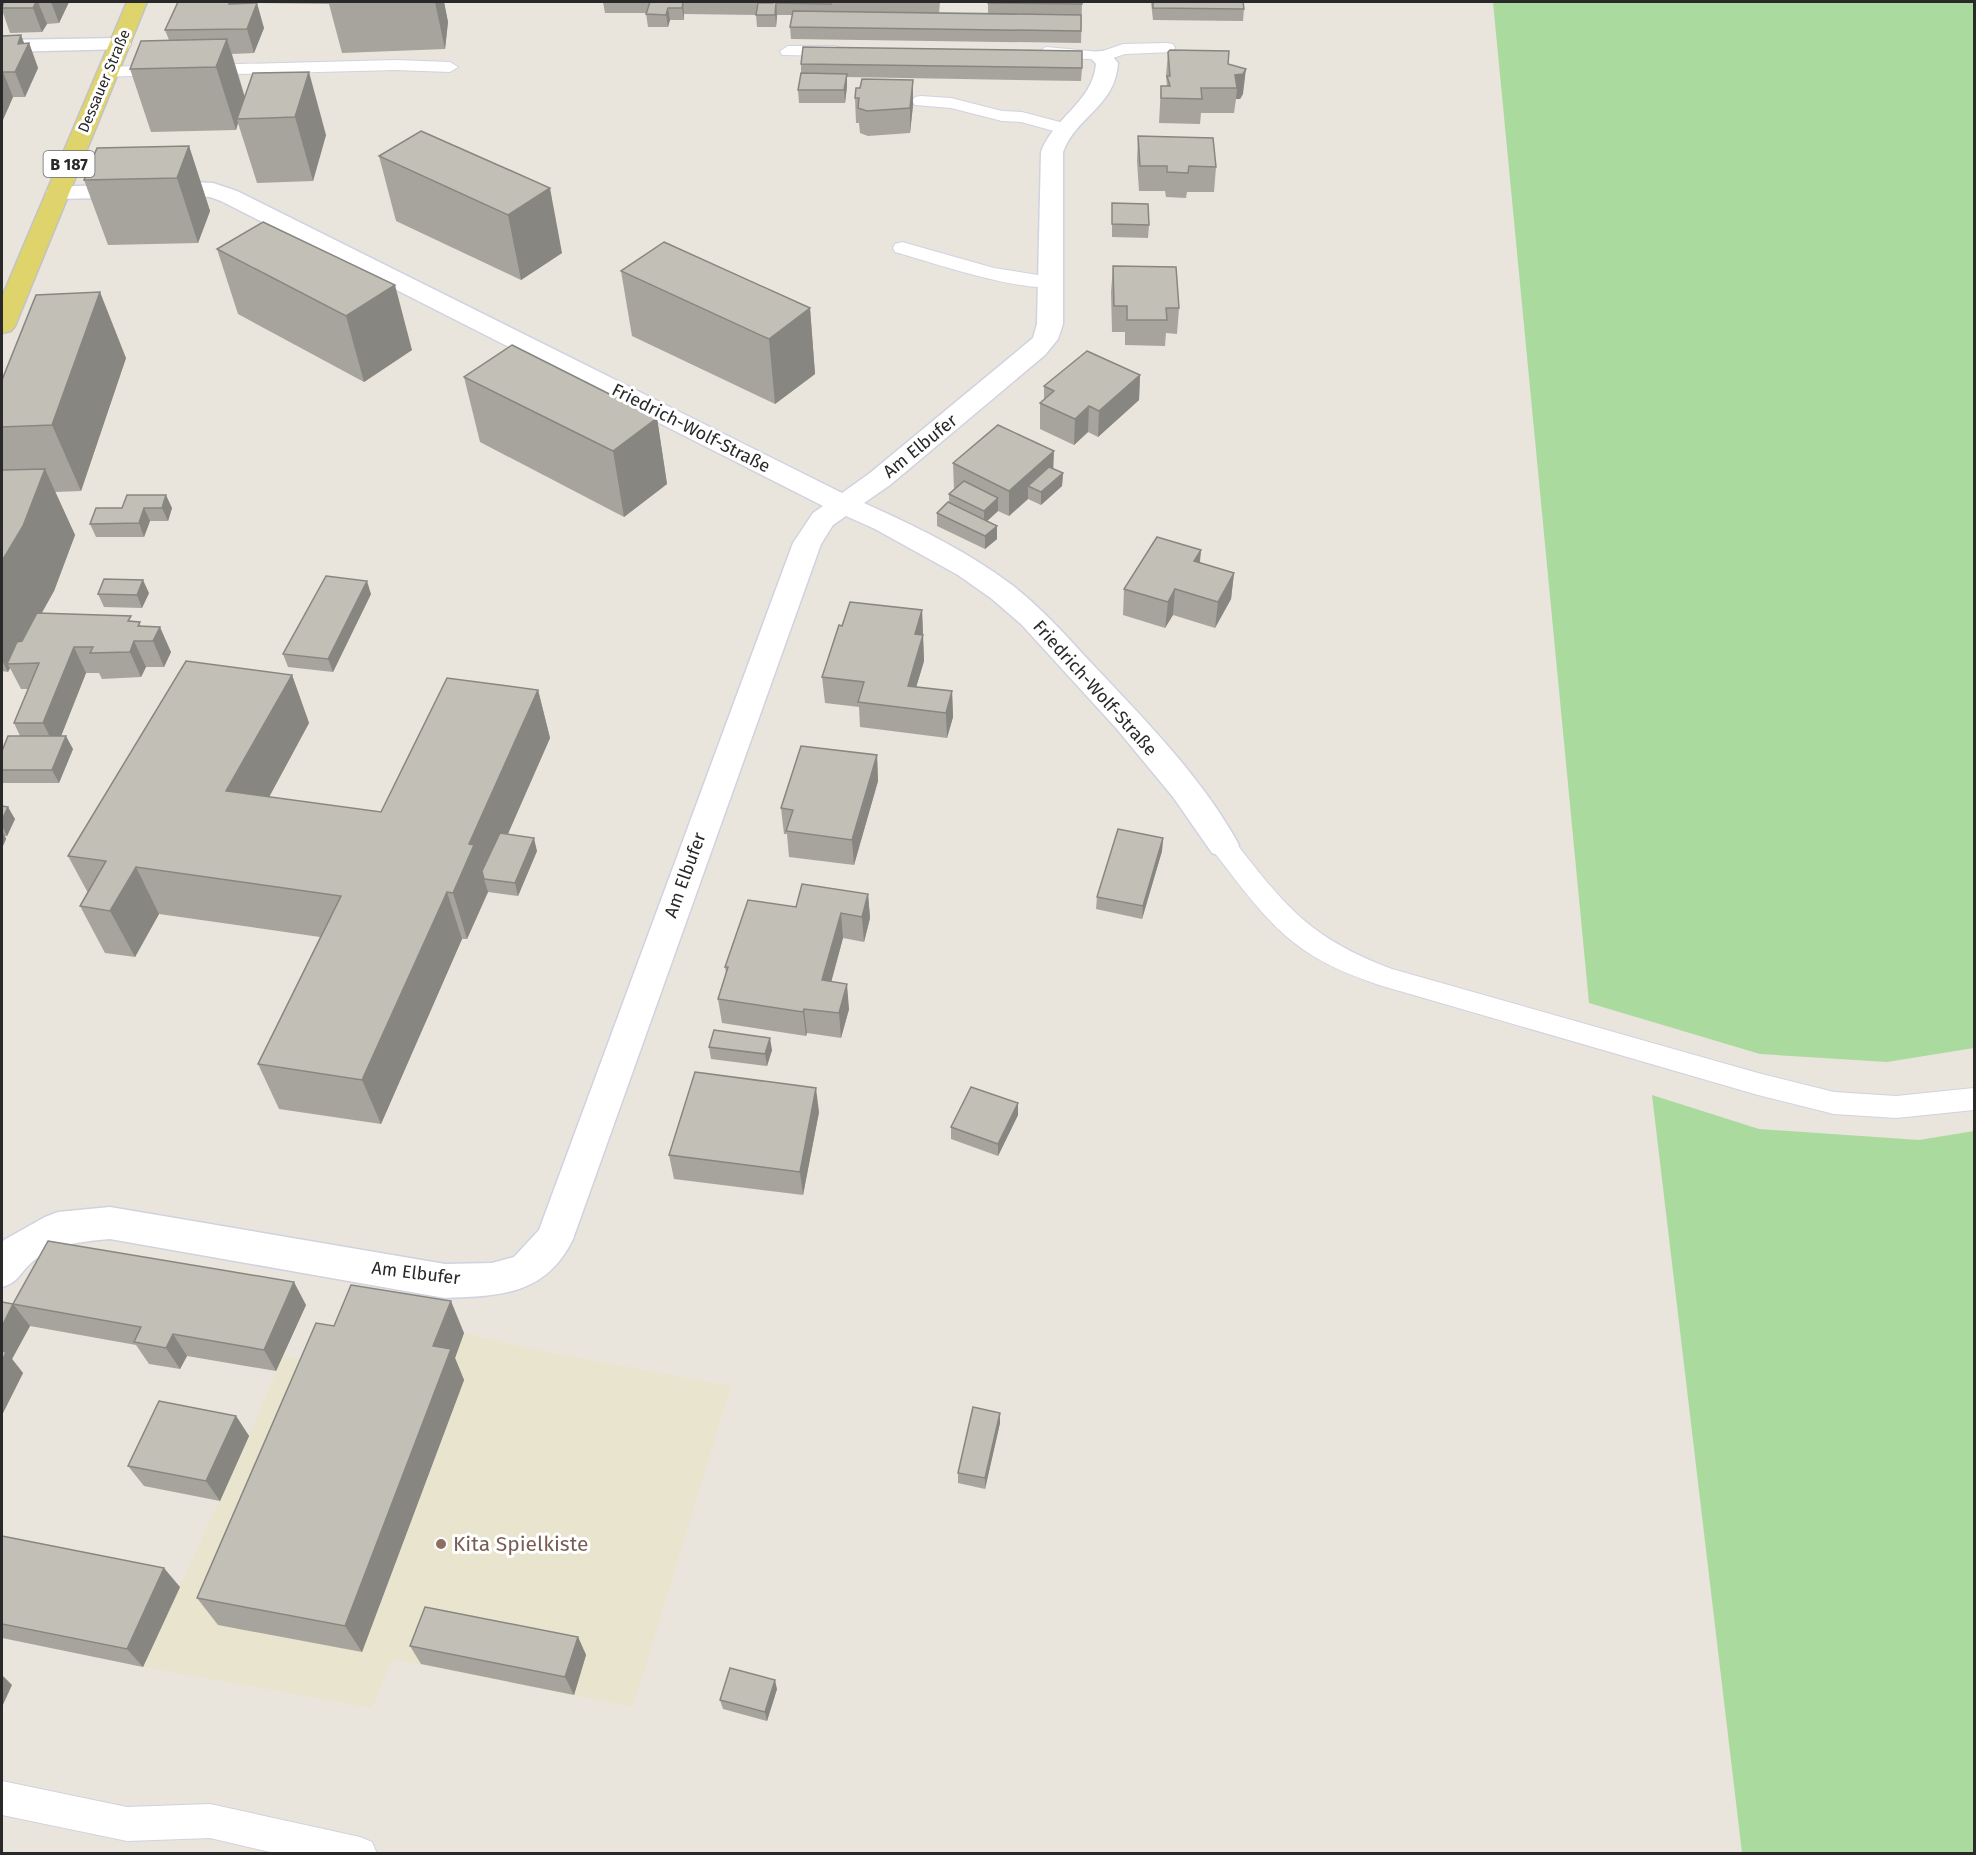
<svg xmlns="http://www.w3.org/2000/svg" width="1976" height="1855" viewBox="0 0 1976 1855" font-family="'Fira Sans',sans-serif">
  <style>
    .education { fill: #e9e4cd }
    .green { fill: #abda9f }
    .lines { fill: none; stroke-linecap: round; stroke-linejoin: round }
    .lane-casing { stroke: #d1d2e0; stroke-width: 2 }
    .street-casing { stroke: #d1d2e0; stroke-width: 3 }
    .primary-casing { stroke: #c3c3c3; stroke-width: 3 }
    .lane { fill: #fff; fill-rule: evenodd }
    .street { fill: #fff; fill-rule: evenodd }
    .primary { fill: #dfd46b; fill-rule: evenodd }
    .wall { fill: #a7a49d }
    .shaded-wall { fill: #888680 }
    .building { fill: #c2bfb7; stroke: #888680; stroke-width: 1.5 }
    .education-dot { fill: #8d6e63; stroke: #fff; stroke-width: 2 }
    .labels { text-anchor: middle; stroke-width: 6; stroke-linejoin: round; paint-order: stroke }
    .far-street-label { font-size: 15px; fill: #292929; stroke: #fff }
    .shield { fill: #fff; stroke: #696969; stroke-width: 1.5 }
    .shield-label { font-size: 16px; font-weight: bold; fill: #292929 }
    .street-label { font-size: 18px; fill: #292929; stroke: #fff }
    .near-education-label { font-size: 21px; fill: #785e54; stroke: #fff; text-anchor: start }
  </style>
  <rect width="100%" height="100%" fill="#e9e5dc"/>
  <polygon class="education" points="367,1317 464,1333 541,1351 731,1386 633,1707 392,1659 372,1708 143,1667 249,1436 283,1356 328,1366"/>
  <g class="green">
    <polygon points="1493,2 1974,2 1974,1048 1887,1062 1760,1054 1589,1003"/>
    <polygon points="1652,1095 1759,1129 1919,1140 1974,1131 1974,1853 1742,1853"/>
  </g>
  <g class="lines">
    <defs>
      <g id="lane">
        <polygon points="1167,43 1173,44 1175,48 1173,52 1125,54 1101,62 1090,59 1046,57 1038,52 1046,47 1100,52 1123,44"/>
        <polygon points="788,46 836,46 844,51 836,56 782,55 780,51"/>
        <polygon points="395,60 450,62 458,67 450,72 395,70 201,75 193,70 201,65"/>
        <polygon points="165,65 173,70 171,74 108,77 100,72 108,67"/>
        <polygon points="921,96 951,98 1002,111 1022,112 1071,125 1074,129 1071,133 1065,134 1021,122 1002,121 951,108 915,105 912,101 915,97"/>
        <path d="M 902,242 L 994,268 L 1057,278 L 1059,282 L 1057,286 C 1025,294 930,262 895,252 L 893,248 L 895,244 Z"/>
        <path d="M 1223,836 L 1232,838 C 1285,906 1309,938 1392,969 L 1758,1073 L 1834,1092 L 1896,1096 L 1974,1088 L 1974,1110 L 1896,1118 L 1834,1114 L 1758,1095 L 1379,985 C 1353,976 1327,966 1304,950 C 1267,925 1241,886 1214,852 L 1211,845 L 1214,838 Z"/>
        <polygon points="2,1781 127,1807 210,1804 360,1837 372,1842 377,1854 279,1854 210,1838 127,1841 2,1815"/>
      </g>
      <g id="street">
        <polygon points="120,38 128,39 131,44 128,49 2,52 2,40"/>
        <path d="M 1101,51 L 1109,52 L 1118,63 C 1115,107 1077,115 1063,152 L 1063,324 L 1058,339 L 1045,355 L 890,485 L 864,503 C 915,526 967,551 1012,585 C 1043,609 1069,639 1096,668 C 1147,722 1203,779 1239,845 L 1234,853 L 1223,857 L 1212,853 L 1173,797 L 1116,728 L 1021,624 L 992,599 L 958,575 L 875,529 L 846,516 L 833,525 L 821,544 L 573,1239 C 546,1295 500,1296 445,1298 L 110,1239 C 81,1242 52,1243 30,1264 C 18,1275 19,1282 2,1287 L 2,1243 L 4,1240 L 45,1217 L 58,1212 L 110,1207 L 445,1264 L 492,1263 L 514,1257 L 539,1230 L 793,543 L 813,513 L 823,506 L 221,201 L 210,197 L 193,196 L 58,199 L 50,197 L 46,192 L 50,187 L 193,182 L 213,183 L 237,191 L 842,493 L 870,473 L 1033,338 L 1037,324 L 1041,152 C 1053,118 1093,102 1096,64 L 1090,57 L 1093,52 Z"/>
      </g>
      <polygon id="primary" points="127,2 147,2 15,326 11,331 2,333 2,297"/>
    </defs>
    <use href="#lane" class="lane-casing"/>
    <use href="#street" class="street-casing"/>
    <use href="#primary" class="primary-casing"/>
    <use href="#lane" class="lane"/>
    <use href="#street" class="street"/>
    <use href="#primary" class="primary"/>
  </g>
  <g class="wall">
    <polygon points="4,2 69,2 59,23 47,24 42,32 10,33 2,10 2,7"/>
    <polygon points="178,2 243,2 264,28 254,53 232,54 245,97 253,73 326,135 313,181 257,183 238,123 236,130 151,132 130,69 169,40 165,30"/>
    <polygon points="248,2 444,2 448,22 445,49 342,53 329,4 248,3"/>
    <polygon points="603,2 940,2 939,13 988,14 988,2 1082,2 1081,43 791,39 790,27 792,15 777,15 776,27 757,27 756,15 684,14 684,20 670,20 668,27 648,27 646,13 605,13"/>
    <polygon points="1151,2 1243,2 1244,9 1243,21 1153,20"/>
    <polygon points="21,35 24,43 29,43 38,68 25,97 13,97 2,122 2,36"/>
    <polygon points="1168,52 1228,64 1243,94 1240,99 1236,99 1234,113 1201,113 1200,124 1159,123 1161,86 1167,86 1166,76"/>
    <polygon points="801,64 1082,68 1081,81 847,77 847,86 845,103 799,103 798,90 801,73"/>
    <polygon points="855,98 913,105 910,133 868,136 860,133 859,123 856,123"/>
    <polygon points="421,131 562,253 521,280 396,221 379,156"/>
    <polygon points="1138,136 1216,167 1214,192 1187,192 1186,198 1166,197 1165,191 1139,191 1137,161"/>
    <polygon points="189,146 210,211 198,243 108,245 84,180"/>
    <polygon points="1112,203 1149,225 1148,238 1112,237"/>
    <polygon points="217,249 412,350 364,382 238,314"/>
    <polygon points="1113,266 1179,308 1177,334 1166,333 1165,346 1125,345 1125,332 1112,332 1111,292"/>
    <polygon points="621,271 810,308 815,374 775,404 632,336"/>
    <polygon points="126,358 81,491 55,492 75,535 54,591 42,613 134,621 142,626 171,652 164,667 146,667 141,677 102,679 99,673 86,673 61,736 73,749 59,783 2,783 2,751 20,736 14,723 28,689 21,689 10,668 8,672 2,671 2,380"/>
    <polygon points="1140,375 1139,400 1098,437 1088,432 1074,445 1040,429 1040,403 1044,399 1044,386"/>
    <polygon points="464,377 657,418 667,484 624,517 480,442"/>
    <polygon points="953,463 1053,469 1063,473 1062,486 1041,505 1028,499 1009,516 998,511 987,521 997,539 985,549 937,526 937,513 949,503 949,494 954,490"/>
    <polygon points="127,495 172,508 168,521 150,521 144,537 96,537 90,524 122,508"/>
    <polygon points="1201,550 1200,563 1234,573 1231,599 1215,628 1173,615 1165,628 1123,615 1124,589"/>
    <polygon points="149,593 142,608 104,607 98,594"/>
    <polygon points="371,594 333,672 288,667 283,654"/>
    <polygon points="922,610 924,661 916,687 952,691 953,717 947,738 860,727 859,707 825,703 822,677 842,626"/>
    <polygon points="292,675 309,723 269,797 381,812 538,690 550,738 508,834 537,851 518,896 488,892 467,939 462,939 381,1124 279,1109 258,1064 320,937 159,914 135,957 105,953 80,906 88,893 68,856"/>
    <polygon points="877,755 878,781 854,865 789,857 787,834 784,834 781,808"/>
    <polygon points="2,806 15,819 7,836 5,836 6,839 2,848"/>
    <polygon points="1163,838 1162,851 1142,919 1096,909 1097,897"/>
    <polygon points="868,894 870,918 864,942 843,938 831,982 849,1009 841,1038 807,1033 806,1036 722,1023 718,999 726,973 725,967 796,907"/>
    <polygon points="709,1047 772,1050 767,1066 711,1059"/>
    <polygon points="1018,1103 1018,1115 998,1156 951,1139 951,1127"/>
    <polygon points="819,1112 803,1195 674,1179 669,1155"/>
    <polygon points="2,1302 13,1304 306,1305 276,1371 187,1356 180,1369 149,1364 136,1345 30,1326 12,1359 23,1373 2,1415"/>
    <polygon points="334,1326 464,1333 455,1358 464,1380 362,1652 218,1625 197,1598"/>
    <polygon points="1000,1413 1000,1423 985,1489 958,1483 958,1473"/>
    <polygon points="236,1416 249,1436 220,1501 144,1486 128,1466"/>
    <polygon points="2,1536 180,1587 143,1667 2,1638"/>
    <polygon points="578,1637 586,1655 574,1695 421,1664 410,1646"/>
    <polygon points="777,1689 767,1721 723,1709 720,1700"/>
  </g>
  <g class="shaded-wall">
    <polygon points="36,2 38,2 47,24 42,32 33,8"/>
    <polygon points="51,2 69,2 59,23"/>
    <polygon points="230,2 243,2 245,8 229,4"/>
    <polygon points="435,2 444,2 448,22 445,49"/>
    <polygon points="683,2 684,14 684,20 682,8"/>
    <polygon points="773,2 777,2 776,3 777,15 776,27 775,10 774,15"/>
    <polygon points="257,3 264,28 254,53 247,29"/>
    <polygon points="668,8 670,20 668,27 666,15"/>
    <polygon points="21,35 26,49 29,43 38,68 25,97 15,72 18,44"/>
    <polygon points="227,39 246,102 237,119 238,123 236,130 216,67"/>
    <polygon points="1246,69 1243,94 1240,99 1236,99 1237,88 1235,75"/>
    <polygon points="3,72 13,97 2,122 2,76"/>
    <polygon points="309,72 326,135 313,181 295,117"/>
    <polygon points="847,74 847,86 845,103 844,90"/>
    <polygon points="913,80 913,105 910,133 910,108"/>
    <polygon points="189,146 210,211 198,243 177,178"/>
    <polygon points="550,188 562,253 521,280 508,215"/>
    <polygon points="395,285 412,350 364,382 346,316"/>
    <polygon points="100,292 126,358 81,491 52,425"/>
    <polygon points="810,308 815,374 775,404 769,339"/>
    <polygon points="1140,375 1139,400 1098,437 1099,411"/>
    <polygon points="1089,406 1088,432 1074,445 1075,419"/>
    <polygon points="657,418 667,484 624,517 613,451"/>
    <polygon points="1054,451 1053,476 1028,486 1028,499 1009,516 1009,491"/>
    <polygon points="45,469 75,535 54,591 12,664 7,664 10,668 8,672 2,660 2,561"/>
    <polygon points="1063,473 1062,486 1041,505 1041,492"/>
    <polygon points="166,495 172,508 168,521 162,508"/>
    <polygon points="998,498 998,511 984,524 984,511"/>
    <polygon points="144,508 150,521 144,537 139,523"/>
    <polygon points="997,526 997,539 985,549 985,536"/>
    <polygon points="1201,550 1198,576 1194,561"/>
    <polygon points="1234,573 1231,599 1215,628 1218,602"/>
    <polygon points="143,580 149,593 142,608 137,595"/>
    <polygon points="367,581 371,594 333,672 328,659"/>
    <polygon points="1175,589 1173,615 1165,628 1168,602"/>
    <polygon points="922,610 924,661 910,708 908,686 915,634"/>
    <polygon points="160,627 171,652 164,667 153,641"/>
    <polygon points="134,641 146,667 141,677 130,652"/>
    <polygon points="74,647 86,673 56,749 43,723"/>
    <polygon points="292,675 309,723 247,838 226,791"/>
    <polygon points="538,690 550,738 488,879 484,879 488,892 467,939 453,893 469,844"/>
    <polygon points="952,691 953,717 947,738 946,713"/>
    <polygon points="66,736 73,749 59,783 52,770"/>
    <polygon points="877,755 878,781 854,865 852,840"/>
    <polygon points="8,807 15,819 7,836 2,826 2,820"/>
    <polygon points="2,830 6,839 2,848"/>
    <polygon points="534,838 537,851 518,896 515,883"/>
    <polygon points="1163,838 1162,851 1142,919 1143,906"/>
    <polygon points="136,867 159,914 135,957 110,911"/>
    <polygon points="447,892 462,939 381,1124 362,1080"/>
    <polygon points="868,894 870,918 864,942 862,917"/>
    <polygon points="841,913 843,938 825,1005 822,980"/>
    <polygon points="847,984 849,1009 841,1038 839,1013"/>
    <polygon points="804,1009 807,1033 806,1036 803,1012"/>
    <polygon points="770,1038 772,1050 767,1066 765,1054"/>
    <polygon points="816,1088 819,1112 803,1195 800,1172"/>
    <polygon points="1018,1103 1018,1115 998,1156 998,1144"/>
    <polygon points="294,1282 306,1305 276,1371 264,1350"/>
    <polygon points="451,1301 464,1333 455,1358 464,1380 362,1652 345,1626 433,1346"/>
    <polygon points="13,1304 30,1326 12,1359 23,1373 2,1415 2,1326"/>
    <polygon points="173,1334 187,1356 180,1369 166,1348"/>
    <polygon points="1000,1413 1000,1423 985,1489 985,1478"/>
    <polygon points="236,1416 249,1436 220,1501 206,1481"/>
    <polygon points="164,1568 180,1587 143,1667 127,1649"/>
    <polygon points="578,1637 586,1655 574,1695 565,1677"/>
    <polygon points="3,1676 12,1685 2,1707 2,1678"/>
    <polygon points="775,1680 777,1689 767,1721 765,1712"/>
  </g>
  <g class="building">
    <polygon points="4,2 36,2 33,8 2,8"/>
    <polygon points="178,2 230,2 229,4 257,3 247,29 165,30"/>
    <polygon points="650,2 683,2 682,8 668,8 666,15 646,14"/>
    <polygon points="774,2 831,2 831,4 776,3 775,15 756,15 758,3 773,3"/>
    <polygon points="988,2 1082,2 1082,4 988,3"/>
    <polygon points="1153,2 1243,2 1244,9 1153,8"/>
    <polygon points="793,11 1081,15 1081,31 790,27"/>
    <polygon points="21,35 18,44 29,43 15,72 3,72 2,76 2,36"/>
    <polygon points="227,39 216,67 130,69 141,41"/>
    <polygon points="803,47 1082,51 1082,68 801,64"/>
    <polygon points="1170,50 1229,51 1228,64 1246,69 1243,74 1235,75 1237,88 1201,88 1202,99 1161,98 1161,86 1170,86 1167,76 1170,76 1168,52"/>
    <polygon points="309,72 295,117 237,119 253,73"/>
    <polygon points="801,73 847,74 844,90 798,90"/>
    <polygon points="862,79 913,80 910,108 867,111 858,108 859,98 855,98 856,88 860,88"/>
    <polygon points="421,131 550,188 508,215 379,156"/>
    <polygon points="1138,136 1213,138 1216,167 1189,166 1188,173 1167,172 1167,166 1140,166"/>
    <polygon points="189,146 177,178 84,180 97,148"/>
    <polygon points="1112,203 1148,204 1149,225 1112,224"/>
    <polygon points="263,222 395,285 346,316 217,249"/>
    <polygon points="664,242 810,308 769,339 621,271"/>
    <polygon points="1113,266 1176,267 1179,308 1166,308 1167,320 1127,320 1127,306 1114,306"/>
    <polygon points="100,292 52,425 2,427 2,380 36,295"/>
    <polygon points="512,345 657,418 613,451 464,377"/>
    <polygon points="1087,351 1140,375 1099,411 1089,406 1075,419 1040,403 1054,391 1044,386"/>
    <polygon points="998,425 1054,451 1009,491 953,463"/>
    <polygon points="1049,467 1063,473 1041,492 1028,486"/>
    <polygon points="45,469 23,526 2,561 2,470"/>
    <polygon points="964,481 998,498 984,511 949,494"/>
    <polygon points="127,495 166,495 162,508 144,508 139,523 90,524 96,508 122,508"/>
    <polygon points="948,502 997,526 985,536 937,513"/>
    <polygon points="1157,537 1201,550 1194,561 1234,573 1218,602 1175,589 1168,602 1124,589"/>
    <polygon points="326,576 367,581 328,659 283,654"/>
    <polygon points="104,579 143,580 137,595 98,594"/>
    <polygon points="850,602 922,610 915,634 923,635 908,686 952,691 946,713 858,702 864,682 822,677 839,625 842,626"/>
    <polygon points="37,613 131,616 128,621 140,622 138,626 160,627 153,641 134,641 130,652 90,653 93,647 74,647 43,723 14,723 39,663 7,664 17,642 22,641"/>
    <polygon points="186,661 292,675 226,791 381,812 447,678 538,690 469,844 474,845 453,893 447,892 362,1080 258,1064 341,896 136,867 110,911 80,906 106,861 68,856"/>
    <polygon points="8,736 66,736 52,770 2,770 2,751"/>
    <polygon points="801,746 877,755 852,840 786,831 793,810 781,808"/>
    <polygon points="2,806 8,807 2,820"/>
    <polygon points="1118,829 1163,838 1143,906 1097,897"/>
    <polygon points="500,833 534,838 515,883 484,879 482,871"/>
    <polygon points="802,884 868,894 862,917 841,913 822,980 847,984 839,1013 804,1009 803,1012 718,999 728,967 725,967 748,900 796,907"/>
    <polygon points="714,1030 770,1038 765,1054 709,1047"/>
    <polygon points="695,1072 816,1088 800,1172 669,1155"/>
    <polygon points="971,1087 1018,1103 998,1144 951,1127"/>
    <polygon points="48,1241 294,1282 264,1350 173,1334 166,1348 134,1342 141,1327 13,1304"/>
    <polygon points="351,1285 451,1301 433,1346 451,1349 345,1626 197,1598 316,1323 334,1326"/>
    <polygon points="2,1302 13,1304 2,1326"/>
    <polygon points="2,1351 6,1352 2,1361"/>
    <polygon points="159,1401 236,1416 206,1481 128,1466"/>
    <polygon points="973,1407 1000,1413 985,1478 958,1473"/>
    <polygon points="2,1536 164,1568 127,1649 2,1624"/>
    <polygon points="425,1607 578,1637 565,1677 410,1646"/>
    <polygon points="730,1668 775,1680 765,1712 720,1700"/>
  </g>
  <circle class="education-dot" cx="441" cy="1544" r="6"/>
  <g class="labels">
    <g class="far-street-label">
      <text transform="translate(104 81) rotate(-67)" y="5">Dessauer Straße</text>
    </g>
    <rect class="shield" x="43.5" y="151" width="51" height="26" rx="4.5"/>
    <g class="shield-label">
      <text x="69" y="170">B 187</text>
    </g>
    <g class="street-label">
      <text transform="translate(691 428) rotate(27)" y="6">Friedrich-Wolf-Straße</text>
      <text transform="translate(920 446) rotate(-39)" y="6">Am Elbufer</text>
      <text transform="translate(1095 688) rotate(48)" y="6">Friedrich-Wolf-Straße</text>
      <text transform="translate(685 875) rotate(-70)" y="6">Am Elbufer</text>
      <text transform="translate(416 1273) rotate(7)" y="6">Am Elbufer</text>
    </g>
    <g class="near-education-label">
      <text x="453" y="1551">Kita Spielkiste</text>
    </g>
  </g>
  <rect width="1976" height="1855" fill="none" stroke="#292929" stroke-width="6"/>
</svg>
